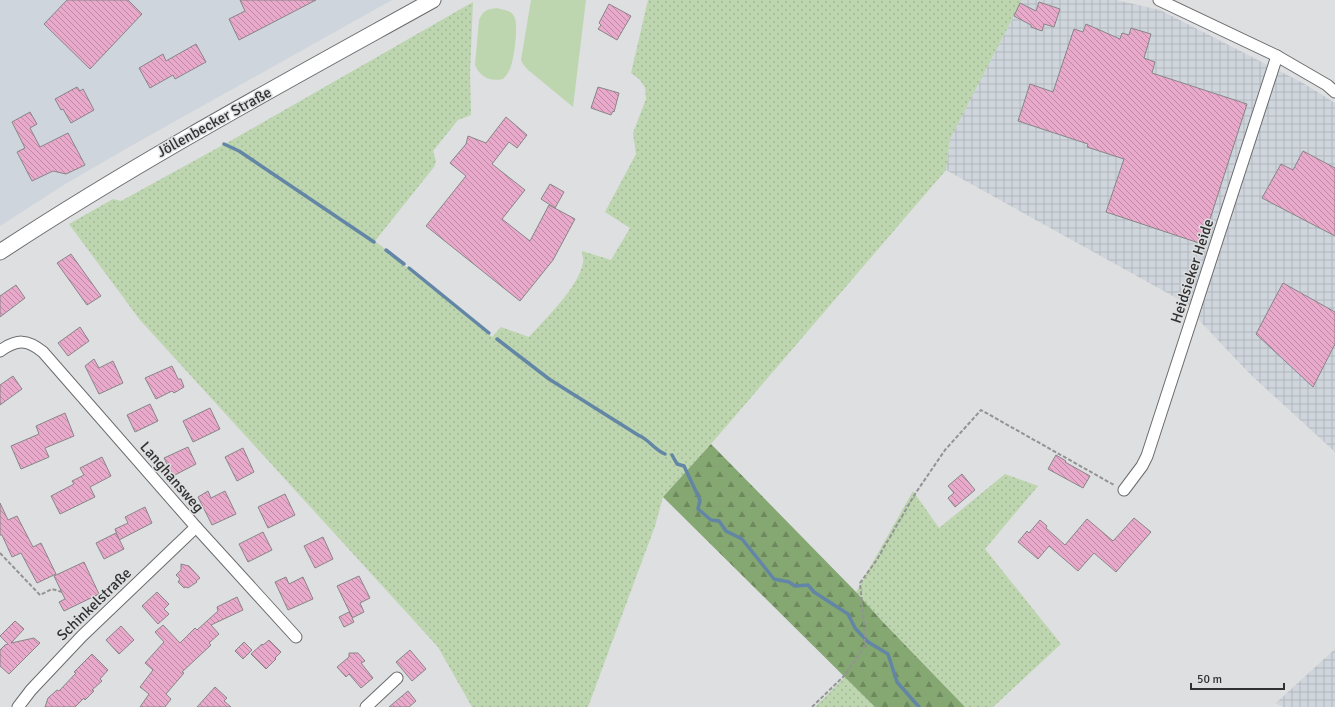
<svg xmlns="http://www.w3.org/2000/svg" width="1335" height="707" viewBox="0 0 1335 707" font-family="Signika,sans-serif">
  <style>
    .built { fill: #cfd5dc }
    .industrial { fill: url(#industrial-grid) }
    .grass { fill: url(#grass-dots) }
    .forest { fill: url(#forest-firs) }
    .pitch { fill: #bdd6b0 }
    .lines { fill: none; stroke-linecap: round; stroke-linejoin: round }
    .stream { stroke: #6386a6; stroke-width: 3.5 }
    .building { fill: url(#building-back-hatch); stroke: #878687 }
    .street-casing { stroke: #6b6c6d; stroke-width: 13 }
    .secondary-casing { stroke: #6b6c6d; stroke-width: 17 }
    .path { stroke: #939394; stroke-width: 2; stroke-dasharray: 4 2; stroke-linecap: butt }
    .street { stroke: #fff; stroke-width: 11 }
    .secondary { stroke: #fff; stroke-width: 15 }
    .labels { text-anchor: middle; stroke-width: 3; stroke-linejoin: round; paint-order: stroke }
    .street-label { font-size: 15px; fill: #313132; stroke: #dedfe0 }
  </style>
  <defs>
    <pattern id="industrial-grid" width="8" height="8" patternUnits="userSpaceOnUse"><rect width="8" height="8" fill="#cfd5dc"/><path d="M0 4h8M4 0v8" fill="none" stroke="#b2b7bd"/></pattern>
    <pattern id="grass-dots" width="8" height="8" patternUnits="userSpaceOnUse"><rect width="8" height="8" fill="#bdd6b0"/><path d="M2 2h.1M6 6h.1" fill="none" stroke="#a3b898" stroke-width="1.8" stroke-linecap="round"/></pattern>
    <pattern id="forest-firs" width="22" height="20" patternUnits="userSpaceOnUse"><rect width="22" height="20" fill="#85a771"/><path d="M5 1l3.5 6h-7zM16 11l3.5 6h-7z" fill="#6d895d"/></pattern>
    <pattern id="building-back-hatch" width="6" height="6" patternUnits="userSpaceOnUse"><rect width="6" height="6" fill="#e9a9cb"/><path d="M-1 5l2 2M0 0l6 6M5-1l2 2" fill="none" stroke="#bd8aa5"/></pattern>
  </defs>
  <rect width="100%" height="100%" fill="#dedfe0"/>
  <polygon class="built" points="0,0 392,0 129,147 67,183 0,226"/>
  <g class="industrial">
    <polygon points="1022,0 1116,0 1160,10 1303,83 1335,103 1335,452 1249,373 1199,320 1189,305 946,170 950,139"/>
    <polygon points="1335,649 1335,707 1283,707 1276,703"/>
  </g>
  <g class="grass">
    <path d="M 648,0 L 1022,0 L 950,139 L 946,170 L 711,444 L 663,497 L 655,526 L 588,707 L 472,707 L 438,647 L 140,320 L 69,224 L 113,199 L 121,201 L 232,140 L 473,2 L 470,74 L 471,115 L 458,120 L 433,151 L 436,161 L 434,167 L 375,241 L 492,337 L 501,327 L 529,337 C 546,318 578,288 583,263 C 584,259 582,255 582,251 L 611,260 L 630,228 L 605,212 L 636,154 L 633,133 L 646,99 L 645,87 L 639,79 L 631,73 Z"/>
    <polygon points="1005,474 1038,486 985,549 1061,644 993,707 965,707 882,621 856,592 913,491 939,528"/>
    <polygon points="845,677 875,707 815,707"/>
  </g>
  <polygon class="forest" points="711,444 856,592 882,621 965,707 875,707 663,497"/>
  <g class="pitch">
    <polygon points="531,0 586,0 573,107 527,69 523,64 521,60"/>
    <path d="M 497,8 C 503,10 511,10 514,16 C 519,24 514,60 510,69 C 508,73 506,76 503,79 C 490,82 480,77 475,65 L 479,20 C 483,10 488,9 497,8 Z"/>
  </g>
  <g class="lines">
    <g class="stream">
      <polyline points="224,144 239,151 374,242"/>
      <polyline points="386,250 404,264"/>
      <polyline points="409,268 489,333"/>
      <path d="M 497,339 L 549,379 L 638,435 C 650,440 653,449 665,454"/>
      <polyline points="672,455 677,464 684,466 700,500 698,509 711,520 719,521 726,531 742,539 774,579 789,582 795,586 808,585 814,592 848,614 855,628 868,642 888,654 897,682 919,707"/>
    </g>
  </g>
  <g class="building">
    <polygon points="67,0 128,0 142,14 90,69 44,24"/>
    <polygon points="240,0 316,0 239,40 229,19 245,11"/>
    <polygon points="1039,2 1060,9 1054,27 1044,24 1042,31 1031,27 1031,25 1014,16 1020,3 1036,11"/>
    <polygon points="609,4 631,16 617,40 598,29 601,25 599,23"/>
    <polygon points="1086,24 1120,39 1122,33 1129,35 1131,28 1151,34 1144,58 1155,62 1152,73 1247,104 1202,244 1106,212 1124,159 1087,147 1088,144 1018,121 1030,84 1053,92 1074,29 1083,32"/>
    <polygon points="196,44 206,62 175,79 173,75 150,88 139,68 163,54 166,61"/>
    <polygon points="77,87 80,91 83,89 94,110 71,123 63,109 61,110 55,99"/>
    <polygon points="598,87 619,93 614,112 613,111 611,115 591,108"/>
    <polygon points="30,112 37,124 30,128 40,147 68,133 85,165 66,174 53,171 32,181 17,152 25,148 12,122"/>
    <polygon points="506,117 527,135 517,148 509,142 492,164 525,190 502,219 530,241 549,205 575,219 553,260 520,301 426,226 466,176 450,163 466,144 468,136 486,143"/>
    <polygon points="1303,151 1335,168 1335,236 1262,198 1281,164 1293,170"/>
    <polygon points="550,184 564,192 555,208 541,199"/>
    <polygon points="71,254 101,296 87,305 57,263"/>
    <polygon points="1283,283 1335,312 1335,344 1313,387 1256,334"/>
    <polygon points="16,285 25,298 0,317 0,296"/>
    <polygon points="80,327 89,341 68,356 58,343"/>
    <polygon points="94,359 99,368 113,361 123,383 99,394 85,366"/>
    <polygon points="172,366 178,379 181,379 184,387 174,393 172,391 156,399 145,378"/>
    <polygon points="13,376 22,389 0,405 0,385"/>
    <polygon points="150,404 158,421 135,432 127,415"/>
    <polygon points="210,408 220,429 193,442 183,421"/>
    <polygon points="65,413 74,436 45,448 49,457 21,469 11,446 39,434 36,426"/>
    <polygon points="188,447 196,464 173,476 164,458"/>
    <polygon points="243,448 254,472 237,481 225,457"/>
    <polygon points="1056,455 1066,461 1065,462 1090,476 1083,488 1048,469"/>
    <polygon points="102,457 111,476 90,487 95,497 60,514 51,496 74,484 72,481 84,475 80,468"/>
    <polygon points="962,474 975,490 955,507 948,498 954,493 948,486"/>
    <polygon points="208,491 211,498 225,491 236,514 212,525 198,497"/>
    <polygon points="285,494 295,515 268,528 258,507"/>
    <polygon points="0,503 8,520 17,516 33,547 41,543 56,574 37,583 21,553 12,557 2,535 0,535"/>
    <polygon points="145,507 152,523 119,540 115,529 128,523 125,517"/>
    <polygon points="1134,518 1151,532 1116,572 1094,553 1078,571 1049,546 1038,559 1018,542 1027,531 1029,533 1040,520 1047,526 1046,528 1065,545 1087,519 1113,541"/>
    <polygon points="263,532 272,550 248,562 239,544"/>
    <polygon points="116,533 124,549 104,559 96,543"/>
    <polygon points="323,537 333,559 315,568 304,546"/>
    <polygon points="84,562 99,594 64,611 59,602 65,599 54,576"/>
    <polygon points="181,564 189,566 200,578 196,581 197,582 188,588 186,587 184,588 178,582 180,579 176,575 181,570"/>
    <polygon points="359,576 370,598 360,603 364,612 352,618 354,622 344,627 339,617 349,612 352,617 337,586"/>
    <polygon points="286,577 289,584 303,577 313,599 288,610 275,582"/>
    <polygon points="157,592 169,604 164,609 169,614 158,624 142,606"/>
    <polygon points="237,597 243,610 211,625 219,634 209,643 211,645 182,672 184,673 166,694 171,699 165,707 140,707 149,694 140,687 153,670 145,663 164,642 155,632 163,625 180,643 195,628 197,630 218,611 217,607"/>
    <polygon points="15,621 24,629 11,643 34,638 40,643 9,674 0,666 0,650 5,645 8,644 0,636"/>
    <polygon points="121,626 134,640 119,654 106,640"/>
    <polygon points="269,640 281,652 275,658 276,659 266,669 251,654 262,644 263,645"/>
    <polygon points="244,642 252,650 243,659 235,651"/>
    <polygon points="410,650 426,669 412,681 396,662"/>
    <polygon points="349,653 358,653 365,661 361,663 373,678 361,688 349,674 346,677 337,667 349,657"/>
    <polygon points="92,654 108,670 100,679 102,681 92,690 94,691 85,700 84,698 75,707 45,707 48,698 57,690 59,691 76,673 74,672"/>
    <polygon points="215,687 227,698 224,701 231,707 197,707"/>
    <polygon points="408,691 416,701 409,707 389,707"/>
  </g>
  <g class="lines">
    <defs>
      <g id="street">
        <polyline points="1159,0 1277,56 1327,85 1335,92"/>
        <path d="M 0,351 C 17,339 27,339 43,352 L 196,527 L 296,637"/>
        <polyline points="1124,490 1142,466 1147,456 1277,56"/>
        <polyline points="18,707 31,690 82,636 196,527"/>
        <polyline points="366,707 397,678"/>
      </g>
      <path id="secondary" d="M 0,252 C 140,160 287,81 433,0"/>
    </defs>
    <use href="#street" class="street-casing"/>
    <use href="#secondary" class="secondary-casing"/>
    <g class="path">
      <polyline points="0,553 40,595 52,589 62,592"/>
      <polyline points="812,707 845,675 864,647 865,634 860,583 876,561 915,494 945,450 981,410 1114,485"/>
    </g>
    <use href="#street" class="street"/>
    <use href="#secondary" class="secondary"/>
  </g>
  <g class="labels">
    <g class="street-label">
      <text transform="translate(214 122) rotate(-29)" y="5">Jöllenbecker Straße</text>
      <text transform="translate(1192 271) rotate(-72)" y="5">Heidsieker Heide</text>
      <text transform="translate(172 477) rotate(49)" y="5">Langhansweg</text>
      <text transform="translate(94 604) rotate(-44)" y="5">Schinkelstraße</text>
    </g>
  </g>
  <path d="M1191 683v6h93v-6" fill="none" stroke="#313132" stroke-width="2"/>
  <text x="1197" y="683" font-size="12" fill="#313132" stroke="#dedfe0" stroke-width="3" paint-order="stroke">50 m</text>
</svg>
